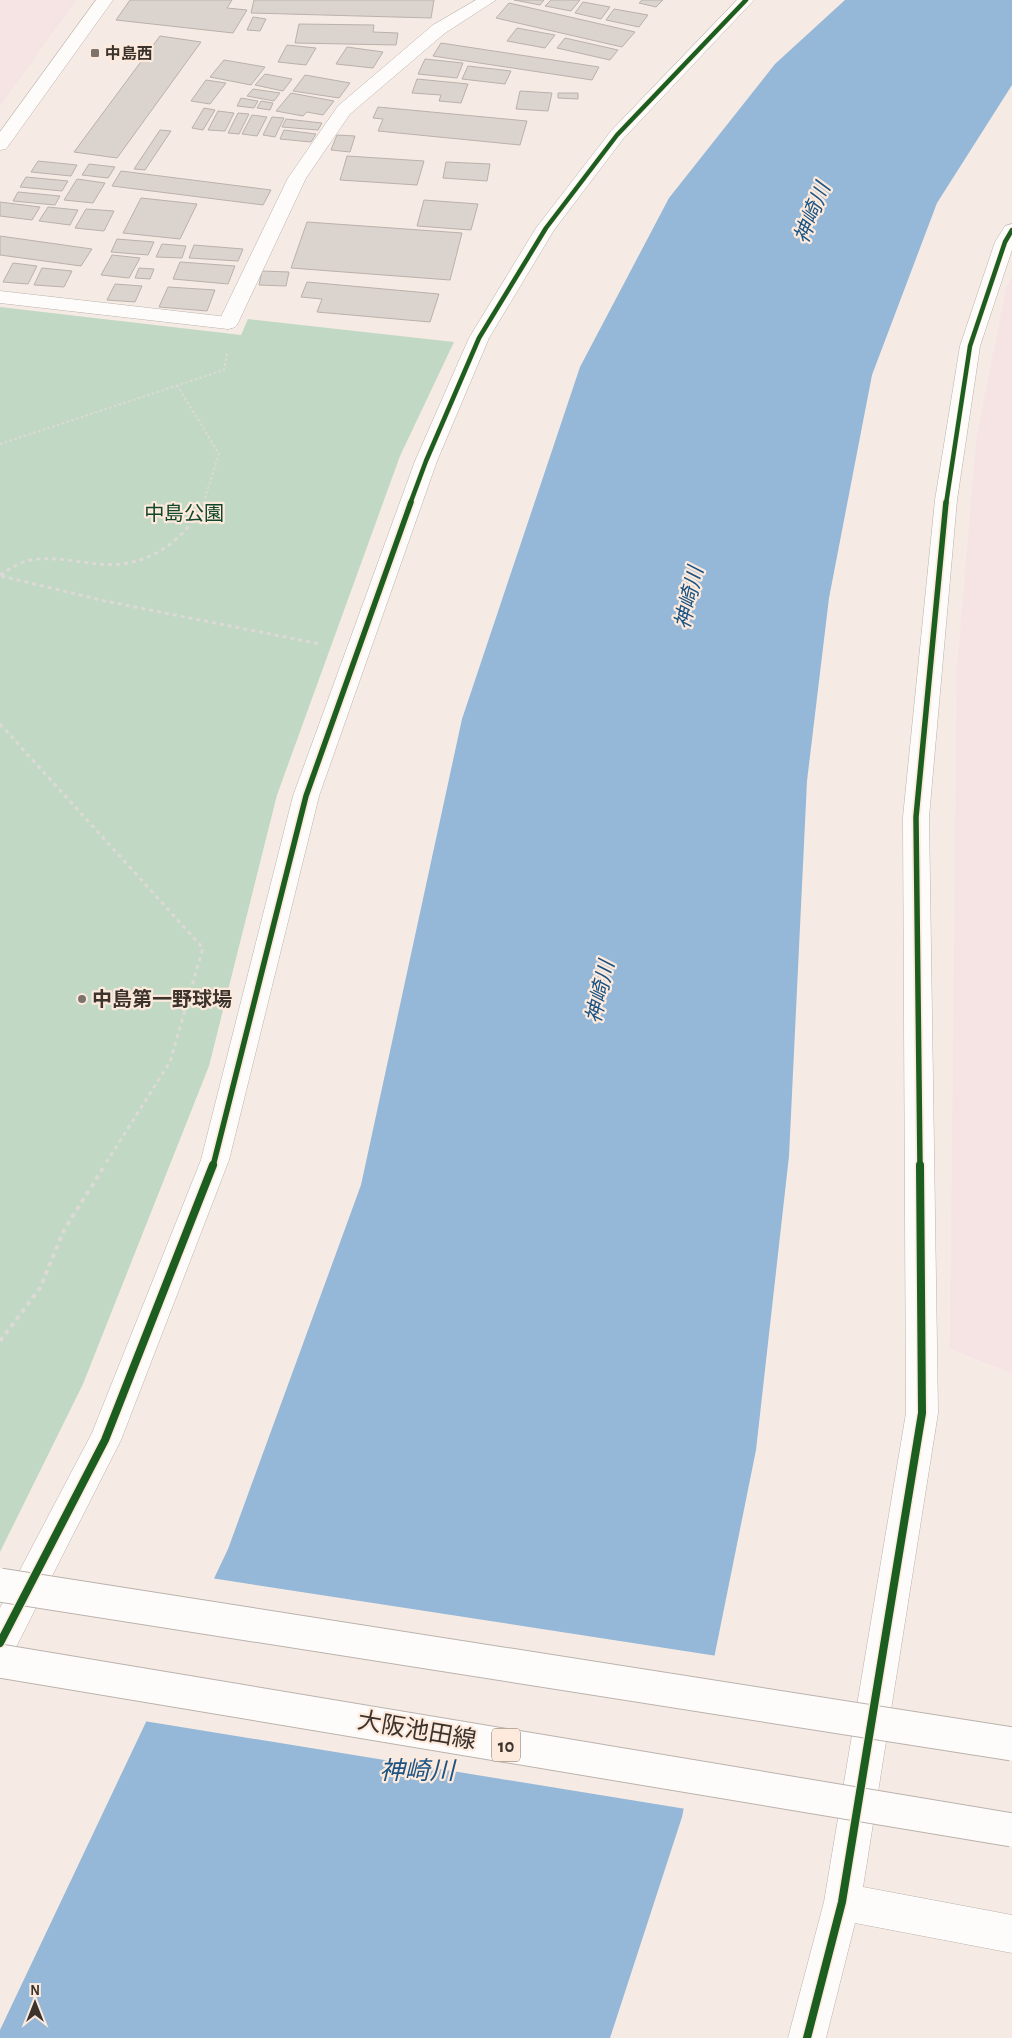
<svg xmlns="http://www.w3.org/2000/svg" width="1012" height="2038" viewBox="0 0 1012 2038" font-family="'Alegreya Sans','Noto Sans JP',sans-serif">
  <style>
    .industrial { fill: #f6e3e3 }
    .green { fill: #c1d8c4 }
    .water { fill: #95b7d8 }
    .pier { fill: #f5ebe4 }
    .building { fill: #dbd3cd; stroke: #bab1ab }
    .lines { fill: none; stroke-linecap: round; stroke-linejoin: round }
    .minor-casing { stroke: #bab2ac; stroke-width: 1 }
    .tertiary-casing { stroke: #bab2ac; stroke-width: 1 }
    .path-far2 { stroke: #dcd9d6; stroke-width: 2; stroke-dasharray: 2.5 2.5; stroke-linecap: butt }
    .path-far1 { stroke: #dcd9d6; stroke-width: 3; stroke-dasharray: 4 4; stroke-linecap: butt }
    .path { stroke: #dcd9d6; stroke-width: 4; stroke-dasharray: 4.5 4.5; stroke-linecap: butt }
    .minor { fill: #fefcfb; fill-rule: evenodd }
    .tertiary { fill: #fefcfb; fill-rule: evenodd }
    .primary-bridge-casing { stroke: #bab2ac; stroke-width: 35; stroke-linecap: butt }
    .primary-bridge { stroke: #fefcfb; stroke-width: 33 }
    .cycleway-far2-casing { stroke: #fdeadc; stroke-width: 6 }
    .cycleway-far1-casing { stroke: #fdeadc; stroke-width: 9 }
    .cycleway-casing { stroke: #fdeadc; stroke-width: 11 }
    .cycleway-far2 { stroke: #1b5e20; stroke-width: 4.5 }
    .cycleway-far1 { stroke: #1b5e20; stroke-width: 5.5 }
    .cycleway { stroke: #1b5e20; stroke-width: 8 }
    .poi-dot { fill: #7c736c; stroke: #fdeadc; stroke-width: 2 }
    .labels { text-anchor: middle; stroke-width: 4.5; stroke-linejoin: round; paint-order: stroke }
    .far-poi-label { font-size: 16px; font-weight: bold; fill: #3b332c; stroke: #fdeadc; text-anchor: start }
    .shield { fill: #fdeadc; stroke: #756a61; stroke-width: 1 }
    .shield-label { font-size: 19px; font-weight: bold; fill: #3b332c }
    .park-label { font-size: 20px; fill: #10462a; stroke: #fdeadc }
    .poi-label { font-size: 20px; font-weight: bold; fill: #3b332c; stroke: #fdeadc; text-anchor: start }
    .water-label { font-size: 21px; font-style: italic; fill: #1b5484; stroke: #fdeadc }
    .near-street-label { font-size: 24px; fill: #3b332c; stroke: #fdeadc }
    .near-water-label { font-size: 25px; font-style: italic; fill: #1b5484; stroke: #fdeadc }
  </style>
  <rect width="100%" height="100%" fill="#f5ebe4"/>
  <g class="industrial">
    <polygon points="0,0 76,0 0,106"/>
    <polygon points="1012,276 1012,1373 950,1349 957,668 977,434 1006,289"/>
  </g>
  <polygon class="green" points="0,307 241,335 248,319 454,342 400,456 277,795 209,1066 83,1384 0,1552"/>
  <polygon class="water" points="845,0 1012,0 1012,85 937,203 872,375 829,598 807,781 789,1156 756,1450 682,1817 610,2038 0,2038 0,2030 228,1549 361,1185 462,719 580,367 669,198 775,64"/>
  <polygon class="pier" points="211,1578 717,1656 686,1809 144,1721"/>
  <g class="building">
    <polygon points="130,0 232,0 227,8 247,10 233,33 116,20"/>
    <polygon points="254,0 434,0 431,18 251,13"/>
    <polygon points="514,0 544,0 540,5"/>
    <polygon points="551,0 580,0 571,11 545,6"/>
    <polygon points="642,0 663,0 656,7 639,3"/>
    <polygon points="583,2 610,7 601,19 575,13"/>
    <polygon points="509,3 635,32 622,47 496,18"/>
    <polygon points="614,9 648,15 639,27 606,20"/>
    <polygon points="253,17 266,19 260,31 247,30"/>
    <polygon points="299,24 374,25 373,32 398,33 396,45 295,43"/>
    <polygon points="517,28 555,35 545,48 507,41"/>
    <polygon points="160,36 201,42 117,158 74,152"/>
    <polygon points="565,38 618,50 610,60 557,48"/>
    <polygon points="441,43 599,67 592,80 433,56"/>
    <polygon points="287,45 316,48 306,65 278,62"/>
    <polygon points="347,47 383,52 373,68 336,64"/>
    <polygon points="425,59 463,63 457,78 418,74"/>
    <polygon points="224,60 265,67 251,85 210,77"/>
    <polygon points="468,66 511,71 505,84 462,79"/>
    <polygon points="265,74 292,79 283,91 255,85"/>
    <polygon points="305,75 350,83 339,98 293,91"/>
    <polygon points="417,79 468,84 461,103 439,101 441,95 412,93"/>
    <polygon points="206,80 226,83 210,104 191,101"/>
    <polygon points="253,89 280,93 274,101 247,96"/>
    <polygon points="520,91 552,93 548,111 516,109"/>
    <polygon points="291,93 334,101 323,115 307,112 303,116 276,111"/>
    <polygon points="558,93 578,93 578,99 558,98"/>
    <polygon points="241,98 258,101 254,108 237,106"/>
    <polygon points="261,101 273,103 270,110 257,108"/>
    <polygon points="378,107 527,121 520,145 378,131 383,119 373,118"/>
    <polygon points="204,108 215,110 203,130 192,128"/>
    <polygon points="218,111 234,113 225,131 208,130"/>
    <polygon points="238,113 249,114 239,134 228,133"/>
    <polygon points="252,115 267,117 257,136 242,134"/>
    <polygon points="272,117 284,118 275,137 263,135"/>
    <polygon points="286,119 322,123 318,130 282,127"/>
    <polygon points="160,130 171,131 145,170 134,169"/>
    <polygon points="284,130 316,134 311,142 280,139"/>
    <polygon points="337,135 355,136 350,152 331,150"/>
    <polygon points="347,156 424,161 417,185 340,180"/>
    <polygon points="38,161 77,165 71,176 31,172"/>
    <polygon points="446,162 490,164 487,181 443,178"/>
    <polygon points="89,164 115,167 108,178 82,175"/>
    <polygon points="121,171 271,190 263,205 112,186"/>
    <polygon points="26,177 68,181 62,191 20,187"/>
    <polygon points="77,179 105,183 93,203 64,200"/>
    <polygon points="18,192 60,196 55,205 13,201"/>
    <polygon points="141,198 197,204 180,239 123,233"/>
    <polygon points="424,200 478,204 471,230 417,226"/>
    <polygon points="0,202 40,207 32,220 0,216"/>
    <polygon points="48,207 78,210 70,225 39,221"/>
    <polygon points="86,209 114,211 104,231 75,228"/>
    <polygon points="307,222 462,233 450,280 291,268"/>
    <polygon points="0,236 92,249 81,266 0,255"/>
    <polygon points="117,239 154,242 148,255 111,252"/>
    <polygon points="162,244 186,246 182,258 156,257"/>
    <polygon points="194,245 243,249 238,261 189,258"/>
    <polygon points="112,255 140,258 129,278 101,275"/>
    <polygon points="180,262 235,266 228,284 173,279"/>
    <polygon points="13,263 37,266 28,284 3,282"/>
    <polygon points="42,268 72,271 64,287 34,285"/>
    <polygon points="139,268 154,269 150,279 135,278"/>
    <polygon points="262,271 289,272 286,286 259,285"/>
    <polygon points="307,282 439,294 430,322 317,312 322,299 301,297"/>
    <polygon points="115,284 142,286 135,302 107,300"/>
    <polygon points="168,287 215,290 207,311 159,307"/>
  </g>
  <g class="lines">
    <defs>
      <g id="minor">
        <polygon points="476,0 496,0 445,33 350,114 306,178 238,323 235,327 228,329 221,327 218,323 288,178 338,106 433,25"/>
        <polygon points="1012,224 1012,250 980,346 957,500 929,817 938,1413 863,1887 1012,1915 1012,1953 855,1923 826,2038 788,2038 824,1902 906,1413 903,817 935,500 960,346 995,242 1005,226"/>
      </g>
      <g id="tertiary">
        <polygon points="96,0 113,0 6,149 0,150 0,132"/>
        <polygon points="737,0 754,0 623,139 554,230 489,338 437,461 319,796 229,1160 121,1440 12,1655 0,1660 0,1608 92,1433 201,1160 293,796 415,461 469,338 536,228 611,131"/>
        <polygon points="0,291 228,317 235,319 238,323 235,327 228,329 0,303"/>
      </g>
    </defs>
    <use href="#minor" class="minor-casing"/>
    <use href="#tertiary" class="tertiary-casing"/>
    <g class="path-far2">
      <polyline points="177,385 219,454 203,504"/>
      <polyline points="0,444 224,370 227,354"/>
    </g>
    <g class="path-far1">
      <path d="M 0,575 C 10,569 19,562 31,560 C 53,556 77,562 99,564 C 145,569 184,543 204,502"/>
      <polyline points="1,576 105,601 320,644"/>
      <polyline points="0,724 203,948 170,1062 104,1166"/>
    </g>
    <polyline class="path" points="0,1341 40,1288 64,1230 105,1165"/>
    <use href="#minor" class="minor"/>
    <use href="#tertiary" class="tertiary"/>
    <defs>
      <g id="primary-bridge">
        <polyline points="0,1585 1012,1744"/>
        <polyline points="0,1661 1012,1830"/>
      </g>
    </defs>
    <use href="#primary-bridge" class="primary-bridge-casing"/>
    <use href="#primary-bridge" class="primary-bridge"/>
    <defs>
      <g id="cycleway-far2">
        <polyline points="410,504 426,461 479,338 546,228 617,135 746,0"/>
        <polyline points="946,504 970,346 1005,242 1012,230"/>
      </g>
      <g id="cycleway-far1">
        <polyline points="213,1166 306,796 411,502"/>
        <polyline points="920,1166 916,817 946,502"/>
      </g>
      <g id="cycleway">
        <polyline points="0,1643 105,1440 213,1165"/>
        <polyline points="807,2038 842,1902 922,1413 920,1165"/>
      </g>
    </defs>
    <use href="#cycleway-far2" class="cycleway-far2-casing"/>
    <use href="#cycleway-far1" class="cycleway-far1-casing"/>
    <use href="#cycleway" class="cycleway-casing"/>
    <use href="#cycleway-far2" class="cycleway-far2"/>
    <use href="#cycleway-far1" class="cycleway-far1"/>
    <use href="#cycleway" class="cycleway"/>
  </g>
  <g class="poi-dot">
    <rect x="90" y="48" width="10" height="10" rx="2.5"/>
    <circle cx="82" cy="999" r="5"/>
  </g>
  <g class="labels">
    <g class="far-poi-label">
      <text x="105" y="59">中島西</text>
    </g>
    <rect class="shield" x="492" y="1728.5" width="28" height="33" rx="4"/>
    <g class="shield-label">
      <text x="506" y="1752">10</text>
    </g>
    <g class="park-label">
      <text x="184" y="520">中島公園</text>
    </g>
    <g class="poi-label">
      <text x="92" y="1006">中島第一野球場</text>
    </g>
    <g class="water-label">
      <text transform="translate(812 213) rotate(-68)" y="7">神崎川</text>
      <text transform="translate(689 598) rotate(-77)" y="7">神崎川</text>
      <text transform="translate(600 992) rotate(-77)" y="7">神崎川</text>
    </g>
    <g class="near-street-label">
      <text transform="translate(417 1730) rotate(10)" y="8">大阪池田線</text>
    </g>
    <g class="near-water-label">
      <text x="417" y="1779">神崎川</text>
    </g>
  </g>
  <g transform="translate(35 2003)" stroke="#fdeadc" stroke-width="4" paint-order="stroke">
  <path d="M0-4L9 19L0 12L-9 19Z" fill="#3b332c"/>
  <text y="-8" font-size="14" font-weight="bold" text-anchor="middle" fill="#3b332c">N</text>
  </g>
</svg>
